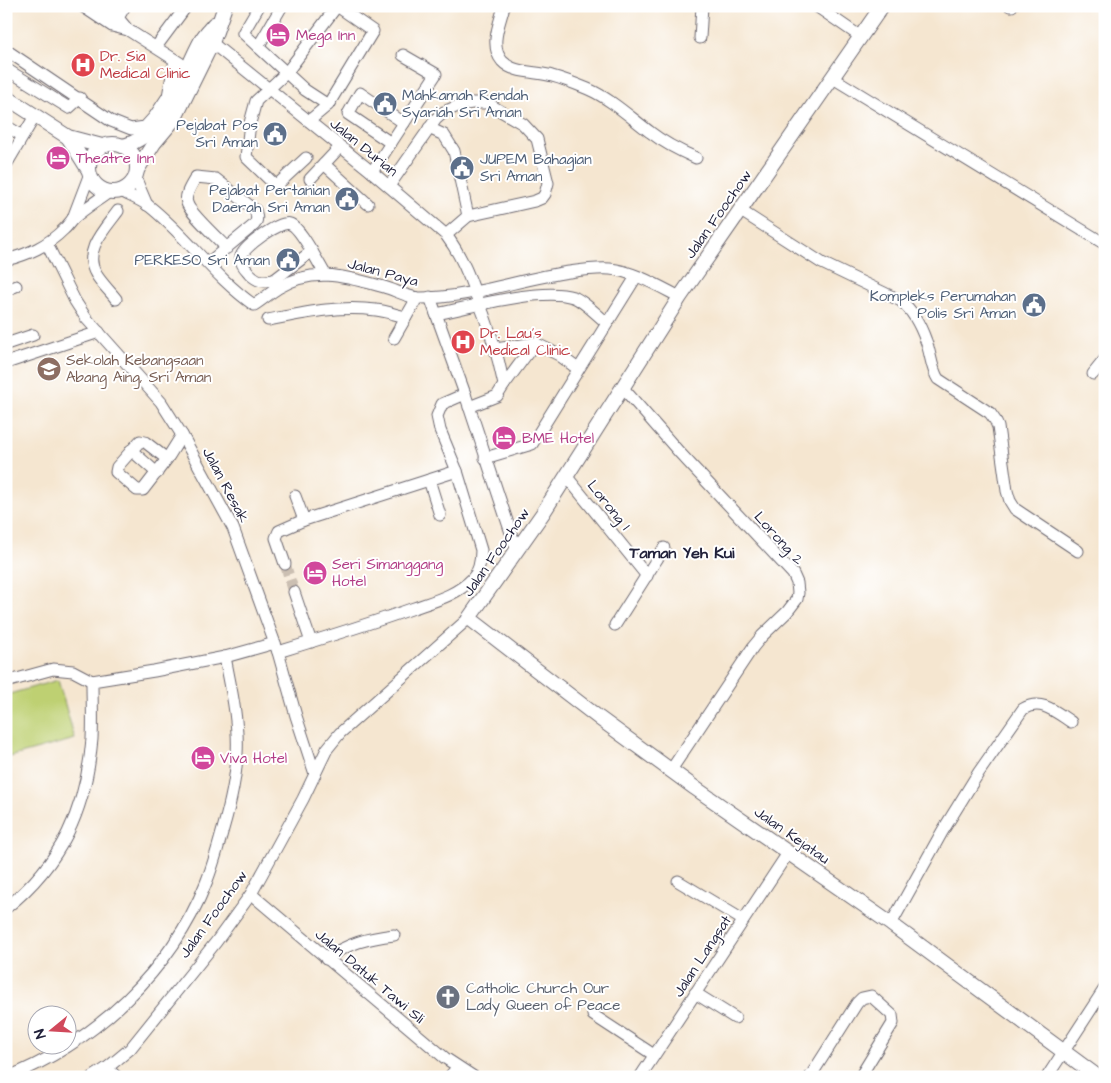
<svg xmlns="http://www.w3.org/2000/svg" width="1111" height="1083" viewBox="0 0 1111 1083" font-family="'Architects Daughter',sans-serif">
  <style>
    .green { fill: #bed072; stroke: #707956 }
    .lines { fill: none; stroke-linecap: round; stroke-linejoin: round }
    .minor-tunnel { stroke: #cbbfb2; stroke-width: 11; stroke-dasharray: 11 5.5; stroke-linecap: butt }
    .minor-casing { stroke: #6c676f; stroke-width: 13 }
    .major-casing { stroke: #6c676f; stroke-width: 16 }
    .minor { stroke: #fff; stroke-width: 11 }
    .major { stroke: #fff; stroke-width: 14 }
    .labels { text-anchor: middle; stroke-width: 4; stroke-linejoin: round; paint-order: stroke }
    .hotel-label { font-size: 15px; fill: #b23c85; stroke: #fff; text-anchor: start }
    .health-label { font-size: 15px; fill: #be3a42; stroke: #fff; text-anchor: start }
    .service-label { font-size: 15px; fill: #4e5e75; stroke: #fff; text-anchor: end }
    .street-label { font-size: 15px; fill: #22223b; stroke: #fff }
    .education-label { font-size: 15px; fill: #785e54; stroke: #fff; text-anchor: start }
    .worship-label { font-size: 15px; fill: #5b616d; stroke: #fff; text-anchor: start }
    .neighbourhood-label { font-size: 16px; font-weight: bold; fill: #22223b; stroke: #fff }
  </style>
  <rect width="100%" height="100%" fill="#fff"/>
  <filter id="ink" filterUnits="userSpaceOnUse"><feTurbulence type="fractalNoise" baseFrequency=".02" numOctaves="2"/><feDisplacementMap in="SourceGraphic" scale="10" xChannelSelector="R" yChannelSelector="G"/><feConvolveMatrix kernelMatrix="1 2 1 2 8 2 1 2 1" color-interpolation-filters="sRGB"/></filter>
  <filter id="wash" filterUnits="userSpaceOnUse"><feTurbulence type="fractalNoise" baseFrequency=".0096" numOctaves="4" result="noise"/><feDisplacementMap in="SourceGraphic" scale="20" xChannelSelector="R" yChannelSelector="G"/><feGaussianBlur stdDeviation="1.12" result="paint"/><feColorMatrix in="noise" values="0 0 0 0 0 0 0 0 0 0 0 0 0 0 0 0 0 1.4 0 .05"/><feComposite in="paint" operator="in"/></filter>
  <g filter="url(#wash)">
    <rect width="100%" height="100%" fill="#f5e6d0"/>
    <polygon class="green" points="58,680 75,739 6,758 6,695"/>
  </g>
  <g filter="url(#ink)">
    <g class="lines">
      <polyline class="minor-tunnel" points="285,564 294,592"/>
      <defs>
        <g id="minor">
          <polyline points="82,6 112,26 128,30 180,63"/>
          <polyline points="99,6 118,18 128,30"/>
          <polyline points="259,6 243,33 305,90 328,105 373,31 337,6"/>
          <path d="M 504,6 C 500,23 489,45 502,61 C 514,74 536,71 552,76 C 564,79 576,84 588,89 C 611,99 630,117 650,132 C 664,143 680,151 696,158"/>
          <polyline points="816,6 861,37"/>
          <polyline points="1010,6 1012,6"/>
          <polyline points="1104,6 1105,7"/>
          <polyline points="118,18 125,6"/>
          <polyline points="700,38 702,6"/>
          <path d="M 206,40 L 212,43 L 372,172 L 446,235 C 459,252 467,270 474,290 C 488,323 497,350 504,385 L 497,396 L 469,407"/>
          <polyline points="156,47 185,8"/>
          <polyline points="258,47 282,6"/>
          <polyline points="6,50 111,121 131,129 145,127 154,117 168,96 175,60"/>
          <polyline points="6,69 69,108 80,98"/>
          <polyline points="833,78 1105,244"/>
          <polyline points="309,121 328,105"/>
          <polyline points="6,126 23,136"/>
          <polyline points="429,128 444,135 454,151 468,216"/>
          <polyline points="391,143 348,114 360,93 404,123"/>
          <polyline points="306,158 277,185 274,184 246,157 250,123 256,101 287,72 337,6"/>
          <polyline points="324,164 368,204"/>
          <polyline points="6,165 35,116"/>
          <polyline points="372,172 436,74 403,55"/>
          <polyline points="135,177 147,205"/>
          <polyline points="310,179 340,147"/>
          <polyline points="389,186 436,119 444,112 460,105 472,103 487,103 523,124 537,139 548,183 545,194 542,198 535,201 468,216 446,235"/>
          <path d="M 121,191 C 130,196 141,200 149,206 C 187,236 214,277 254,305 C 262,300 270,293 278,288 C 314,266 347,277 384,287 C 395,290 409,298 420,298 C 470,298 519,279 569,272 C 583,270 596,268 610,269 C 633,271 660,287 680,297"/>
          <path d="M 741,211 L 822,263 L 901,301 C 912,310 921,327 926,341 C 931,354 931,368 938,379 L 990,413 L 995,420 L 998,427 L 1007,491 L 1010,501 L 1015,509 L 1078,551"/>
          <polyline points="73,218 89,176"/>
          <polyline points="47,244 75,301 86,318 161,402 182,435 233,528 278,652 296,716 315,774"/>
          <path d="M 6,260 C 29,254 47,246 64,229 C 68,226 70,221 74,218 C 85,208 97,201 109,192"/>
          <path d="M 208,263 L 254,225 C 258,220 257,216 255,210 L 216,179 L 196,177 C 192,184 184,195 187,203 C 189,212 219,240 227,248"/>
          <polyline points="274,280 312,251"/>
          <path d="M 279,287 L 274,280 C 263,282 258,282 250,274 C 246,269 240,264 241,257 C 242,248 280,220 290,224 C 300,227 319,264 325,274"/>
          <polyline points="6,290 16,286"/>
          <polyline points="430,297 465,394 517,551"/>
          <path d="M 116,299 C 110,291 101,283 96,274 C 82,251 105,229 118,211"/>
          <path d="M 436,314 C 471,307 541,287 573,297 C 583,300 598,316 607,323"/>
          <path d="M 268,320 C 304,313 339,305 376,310 C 386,311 396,315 406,317"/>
          <polyline points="394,338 417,298"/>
          <polyline points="6,344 33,335"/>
          <polyline points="496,349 535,343 559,355 578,369"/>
          <polyline points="6,363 99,332"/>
          <polyline points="1093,374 1105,359"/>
          <polyline points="504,385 535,343"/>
          <polyline points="623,388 679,452 793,574 797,583 798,593 797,599 787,612 762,636 753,647 671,770"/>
          <polyline points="131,450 157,473"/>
          <polyline points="485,458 532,444 636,277"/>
          <polyline points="167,459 145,442 140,441 117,467 116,472 137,490 143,490 167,459 182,435"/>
          <polyline points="567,477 647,576"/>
          <polyline points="429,480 440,515"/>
          <polyline points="295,496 304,520 457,471"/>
          <polyline points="285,564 276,538 279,531 304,520"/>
          <polyline points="294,592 311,642"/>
          <polyline points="615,625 664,548"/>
          <path d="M 278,652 C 324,638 369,624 414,608 C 434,601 457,595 472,579 C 480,571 481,560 481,550 L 457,471 L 440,430 L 437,416 L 442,404 L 465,394"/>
          <polyline points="6,682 53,669 73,671 92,681 154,671 225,657 275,643"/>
          <polyline points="678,881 743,920"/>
          <polyline points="251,894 445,1058 474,1077"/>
          <path d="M 6,908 C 62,863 86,809 92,739 C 93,720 92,700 92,681"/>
          <path d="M 891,924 L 942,832 L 979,772 L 1023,709 C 1041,698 1056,712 1071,722"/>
          <path d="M 326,959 C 347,943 369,938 394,935"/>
          <polyline points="695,993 735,1018"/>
          <polyline points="593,1015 654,1055"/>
          <polyline points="107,1068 117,1077"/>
          <path d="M 8,1077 C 95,1042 171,971 206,883 C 213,866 218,847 223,829 C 230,805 236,780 237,754 C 239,722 231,688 225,657"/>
          <polyline points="93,1077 107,1068 130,1049 216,942 251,894 303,799 327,749 340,733 469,618"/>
          <polyline points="449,1077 458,1067"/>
          <polyline points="640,1077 788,853"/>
          <polyline points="810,1077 857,1003 862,998 871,996 892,1015 893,1023 860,1077"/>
          <polyline points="1047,1077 1105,988"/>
        </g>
        <g id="major">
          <polyline points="882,6 680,297 543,513 469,618 599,718 695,788 891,924 1098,1077"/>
          <polyline points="6,97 68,137 102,146"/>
          <polyline points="68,137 88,169"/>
          <circle cx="113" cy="168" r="24"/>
          <path d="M 123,146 C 169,134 181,76 202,39 C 205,34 210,29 214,24"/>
          <polyline points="137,170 154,143 175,118 212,43 225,6"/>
        </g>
      </defs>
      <use href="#minor" class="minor-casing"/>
      <use href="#major" class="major-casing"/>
      <use href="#minor" class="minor"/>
      <use href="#major" class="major"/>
    </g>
  </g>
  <defs>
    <symbol id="hotel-disc" viewBox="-11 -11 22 22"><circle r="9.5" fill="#d1479c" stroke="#fff"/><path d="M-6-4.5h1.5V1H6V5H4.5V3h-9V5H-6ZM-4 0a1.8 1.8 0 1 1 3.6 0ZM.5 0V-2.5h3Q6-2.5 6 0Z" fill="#fff"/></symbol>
    <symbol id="hospital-disc" viewBox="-11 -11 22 22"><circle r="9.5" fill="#e0444e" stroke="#fff"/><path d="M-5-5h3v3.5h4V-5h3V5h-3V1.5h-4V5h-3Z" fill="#fff"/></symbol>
    <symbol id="civic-disc" viewBox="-11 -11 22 22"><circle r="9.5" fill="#5c6f8a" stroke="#fff"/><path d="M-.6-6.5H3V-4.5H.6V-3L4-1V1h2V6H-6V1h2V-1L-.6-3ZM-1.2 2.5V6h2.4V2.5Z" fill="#fff"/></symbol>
    <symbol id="school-disc" viewBox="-11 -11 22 22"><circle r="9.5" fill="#8d6e63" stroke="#fff"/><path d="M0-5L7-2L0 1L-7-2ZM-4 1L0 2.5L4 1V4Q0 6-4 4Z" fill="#fff"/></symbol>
    <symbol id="church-disc" viewBox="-11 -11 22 22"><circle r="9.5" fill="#6b7280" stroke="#fff"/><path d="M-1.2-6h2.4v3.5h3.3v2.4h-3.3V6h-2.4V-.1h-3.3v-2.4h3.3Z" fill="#fff"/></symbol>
  </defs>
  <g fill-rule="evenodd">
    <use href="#hotel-disc" x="264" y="21" width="28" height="28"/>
    <use href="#hospital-disc" x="69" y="51" width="28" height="28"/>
    <use href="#civic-disc" x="371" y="90" width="28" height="28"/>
    <use href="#civic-disc" x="261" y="120" width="28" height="28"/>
    <use href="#hotel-disc" x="44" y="144" width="28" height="28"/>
    <use href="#civic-disc" x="448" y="154" width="28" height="28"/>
    <use href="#civic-disc" x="333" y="185" width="28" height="28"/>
    <use href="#civic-disc" x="274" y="246" width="28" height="28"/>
    <use href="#civic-disc" x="1020" y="291" width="28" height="28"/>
    <use href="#hospital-disc" x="449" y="328" width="28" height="28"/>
    <use href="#school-disc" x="35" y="355" width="28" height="28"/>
    <use href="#hotel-disc" x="490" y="424" width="28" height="28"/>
    <use href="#hotel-disc" x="301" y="559" width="28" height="28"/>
    <use href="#hotel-disc" x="189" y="744" width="28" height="28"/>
    <use href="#church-disc" x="434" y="983" width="28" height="28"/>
  </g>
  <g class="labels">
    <g class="hotel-label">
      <text x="296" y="40">Mega Inn</text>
      <text x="76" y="163">Theatre Inn</text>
      <text x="522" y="443">BME Hotel</text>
      <text x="332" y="569">Seri Simanggang<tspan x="332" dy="17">Hotel</tspan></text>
      <text x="220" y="763">Viva Hotel</text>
    </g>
    <g class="health-label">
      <text x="100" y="61">Dr. Sia<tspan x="100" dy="17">Medical Clinic</tspan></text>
      <text x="480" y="338">Dr. Lau's<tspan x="480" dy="17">Medical Clinic</tspan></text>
    </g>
    <g class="service-label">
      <text x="402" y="100" text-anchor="start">Mahkamah Rendah<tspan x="402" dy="17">Syariah Sri Aman</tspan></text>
      <text x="258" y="130">Pejabat Pos<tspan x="258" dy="17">Sri Aman</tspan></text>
      <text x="480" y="164" text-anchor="start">JUPEM Bahagian<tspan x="480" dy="17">Sri Aman</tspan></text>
      <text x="330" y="195">Pejabat Pertanian<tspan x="330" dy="17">Daerah Sri Aman</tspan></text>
      <text x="270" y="265">PERKESO Sri Aman</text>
      <text x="1016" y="301">Kompleks Perumahan<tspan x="1016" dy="17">Polis Sri Aman</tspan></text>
    </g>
    <g class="street-label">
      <text transform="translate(364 147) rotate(39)" y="5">Jalan Durian</text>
      <text transform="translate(718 214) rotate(-55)" y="5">Jalan Foochow</text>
      <text transform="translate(383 272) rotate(15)" y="5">Jalan Paya</text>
      <text transform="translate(226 485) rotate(62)" y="5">Jalan Resak</text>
      <text transform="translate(609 505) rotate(51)" y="5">Lorong 1</text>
      <text transform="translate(779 538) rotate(48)" y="5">Lorong 2</text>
      <text transform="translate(496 552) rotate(-55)" y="5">Jalan Foochow</text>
      <text transform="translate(792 835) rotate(35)" y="5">Jalan Kejatau</text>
      <text transform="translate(213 914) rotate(-54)" y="5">Jalan Foochow</text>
      <text transform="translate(702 956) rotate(-57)" y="5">Jalan Langsat</text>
      <text transform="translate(370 976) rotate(40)" y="5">Jalan Datuk Tawi Sli</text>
    </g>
    <g class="education-label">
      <text x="66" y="365">Sekolah Kebangsaan<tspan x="66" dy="17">Abang Aing, Sri Aman</tspan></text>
    </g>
    <g class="worship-label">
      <text x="466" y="993">Catholic Church Our<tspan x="466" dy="17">Lady Queen of Peace</tspan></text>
    </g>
    <g class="neighbourhood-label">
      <text x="682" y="558">Taman Yeh Kui</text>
    </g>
  </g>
  <rect width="1111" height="1083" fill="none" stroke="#fff" stroke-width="25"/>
  <g transform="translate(52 1030) rotate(252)"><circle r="24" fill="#ffffff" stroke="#a7a7b1"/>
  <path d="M0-4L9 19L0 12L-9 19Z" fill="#d1495b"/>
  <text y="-8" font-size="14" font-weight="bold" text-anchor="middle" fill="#22223b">N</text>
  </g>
</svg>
